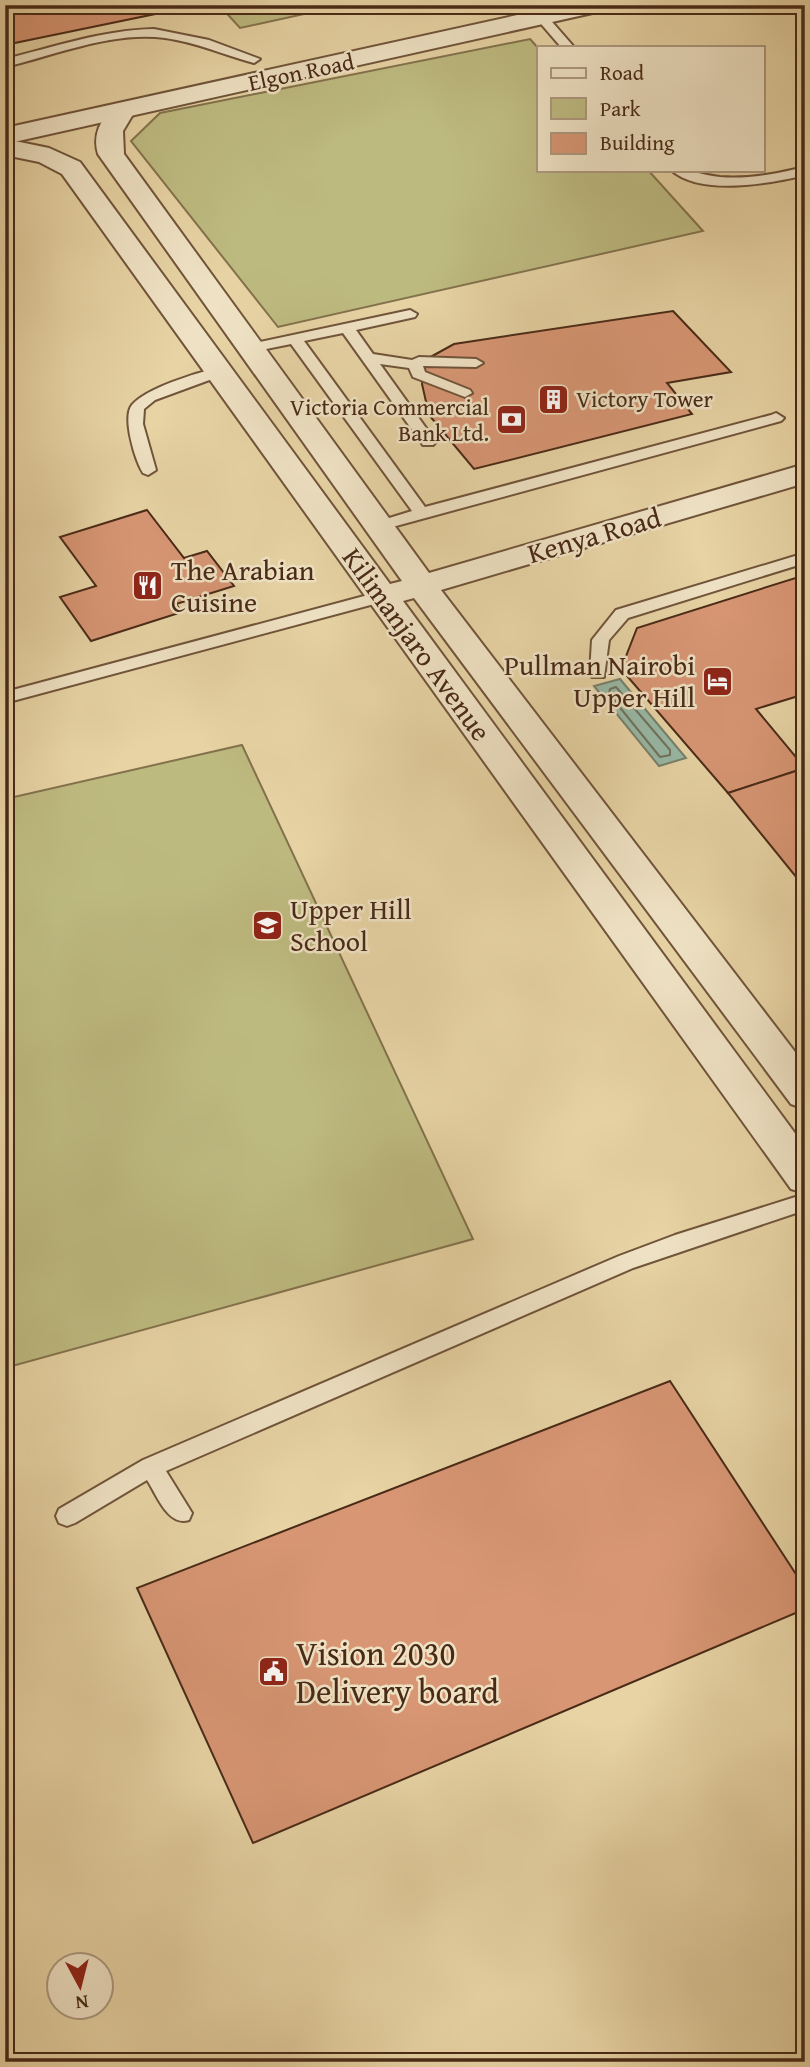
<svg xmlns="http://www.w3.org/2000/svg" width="810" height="2067" viewBox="0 0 810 2067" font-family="'Gentium Book Plus',serif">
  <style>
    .green { fill: #bdba80; stroke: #83724c; stroke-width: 2 }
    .water { fill: #97b8a5; stroke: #787f6c; stroke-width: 2 }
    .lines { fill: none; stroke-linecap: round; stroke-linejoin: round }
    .shore { stroke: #70715e; stroke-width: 2 }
    .building { fill: #d89674; stroke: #492a17; stroke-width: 2 }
    .service-casing { stroke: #70543a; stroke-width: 4 }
    .minor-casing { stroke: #70543a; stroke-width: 4 }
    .tertiary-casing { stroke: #70543a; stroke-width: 4 }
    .service { fill: #efe2c4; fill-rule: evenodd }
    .minor { fill: #efe2c4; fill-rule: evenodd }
    .tertiary { fill: #efe2c4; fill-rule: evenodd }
    .labels { text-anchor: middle; stroke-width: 5; stroke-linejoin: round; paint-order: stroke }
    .far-street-label { font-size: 23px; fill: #492a17; stroke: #efe2c4 }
    .far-poi-label { font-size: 23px; fill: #492a17; stroke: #efe2c4; text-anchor: start }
    .street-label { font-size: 28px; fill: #492a17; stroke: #efe2c4 }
    .poi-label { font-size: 28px; fill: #492a17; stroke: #efe2c4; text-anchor: start }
    .near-poi-label { font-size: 33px; fill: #492a17; stroke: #efe2c4; text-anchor: start }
  </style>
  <rect width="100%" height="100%" fill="#e7d3a4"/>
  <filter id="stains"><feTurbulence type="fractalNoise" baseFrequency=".00286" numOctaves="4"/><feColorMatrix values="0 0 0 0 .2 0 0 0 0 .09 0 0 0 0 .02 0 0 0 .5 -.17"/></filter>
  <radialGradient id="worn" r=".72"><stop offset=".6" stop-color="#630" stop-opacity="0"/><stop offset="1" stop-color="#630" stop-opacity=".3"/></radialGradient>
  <g class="green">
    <polygon points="219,5 345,5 240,28"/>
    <polygon points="530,39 539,49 539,170 648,170 703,231 278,327 131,141 160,113"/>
    <polygon points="242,745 473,1239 5,1368 5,799"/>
  </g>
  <polygon class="water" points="620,679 686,758 659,766 594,686"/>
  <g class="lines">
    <polygon class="shore" points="616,687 670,750 670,755 660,757 609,694 610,689"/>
  </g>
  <g class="building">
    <polygon points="5,5 154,5 160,13 5,45"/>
    <polygon points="673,311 731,372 667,383 692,414 474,469 429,415 422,384 425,360 454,344"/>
    <polygon points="147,510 184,558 207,551 234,586 176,604 182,612 91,641 60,597 96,586 60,537"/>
    <polygon points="805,575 805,694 756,709 805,768 728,793 621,669 637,628"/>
    <polygon points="805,768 805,888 728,793"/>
    <polygon points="670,1381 805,1588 805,1609 253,1843 137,1588"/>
  </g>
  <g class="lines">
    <defs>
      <g id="service">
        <polygon points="542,14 546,15 574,47 561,47 536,18"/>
        <path d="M 154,29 L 209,40 L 260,59 L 254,63 C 224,55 196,42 165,38 C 112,31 56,55 5,67 L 5,59 C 54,47 103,30 154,29 Z"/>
        <path d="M 796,169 L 803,173 L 801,176 C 767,184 700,196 671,170 C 688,169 703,175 720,177 C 745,179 771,175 796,169 Z"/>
        <polygon points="410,310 417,314 415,317 356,330 373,354 412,360 419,357 476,359 483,363 476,367 423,366 425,372 470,390 472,393 465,397 413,377 409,368 380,364 436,442 433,445 423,445 343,333 304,341 425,507 771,415 776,413 784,418 781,421 385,529 373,529 371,526 373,523 412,511 291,344 251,352 244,348 251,344"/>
        <path d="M 218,368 L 225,372 L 223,375 L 155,400 L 144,409 L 143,424 L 156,470 L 148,475 L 143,473 C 135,460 122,417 132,405 C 146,388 196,373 218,368 Z"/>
        <polygon points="805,553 805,563 628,618 609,640 604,677 592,677 590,673 592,640 616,610"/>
        <polygon points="383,591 391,596 389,600 5,703 5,692"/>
        <path d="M 805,1194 L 805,1210 L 633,1268 L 166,1471 L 192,1513 L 189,1520 C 168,1527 157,1495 147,1480 L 75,1523 L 67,1526 L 59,1523 L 56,1516 L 59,1509 L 143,1460 L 619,1256 L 675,1235 Z"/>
      </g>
      <path id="minor" d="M 122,103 L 131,105 L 135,111 L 123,131 L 124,154 L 429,573 L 805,464 L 805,483 L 441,590 L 805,1065 L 805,1109 L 791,1104 L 414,598 L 403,601 L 805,1147 L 805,1193 L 791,1189 L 62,174 L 39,162 L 5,155 L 5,139 L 49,148 L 80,162 L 390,584 L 402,581 L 98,154 C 92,134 101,121 113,105 Z"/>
      <polygon id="tertiary" points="563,5 609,5 606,10 597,12 5,144 5,128"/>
    </defs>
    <use href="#service" class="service-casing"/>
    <use href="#minor" class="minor-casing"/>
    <use href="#tertiary" class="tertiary-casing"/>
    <use href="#service" class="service"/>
    <use href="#minor" class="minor"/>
    <use href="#tertiary" class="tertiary"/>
  </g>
  <defs>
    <symbol id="building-square" viewBox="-11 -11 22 22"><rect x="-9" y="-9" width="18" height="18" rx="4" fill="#8f2418" stroke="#efe2c4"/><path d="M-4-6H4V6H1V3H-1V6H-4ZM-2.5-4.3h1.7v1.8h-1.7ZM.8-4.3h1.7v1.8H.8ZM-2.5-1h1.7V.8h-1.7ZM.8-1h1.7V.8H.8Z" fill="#fff"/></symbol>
    <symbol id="bank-square" viewBox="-11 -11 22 22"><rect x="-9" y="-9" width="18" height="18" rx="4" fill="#8f2418" stroke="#efe2c4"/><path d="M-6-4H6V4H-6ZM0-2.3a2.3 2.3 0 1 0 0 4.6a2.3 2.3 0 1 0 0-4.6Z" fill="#fff"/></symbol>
    <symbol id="restaurant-square" viewBox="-11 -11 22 22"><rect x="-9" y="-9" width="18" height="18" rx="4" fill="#8f2418" stroke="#efe2c4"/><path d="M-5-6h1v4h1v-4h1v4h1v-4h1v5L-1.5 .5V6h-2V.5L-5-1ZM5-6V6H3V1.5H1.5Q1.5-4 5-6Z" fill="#fff"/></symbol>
    <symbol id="hotel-square" viewBox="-11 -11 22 22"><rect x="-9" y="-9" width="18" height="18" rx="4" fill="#8f2418" stroke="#efe2c4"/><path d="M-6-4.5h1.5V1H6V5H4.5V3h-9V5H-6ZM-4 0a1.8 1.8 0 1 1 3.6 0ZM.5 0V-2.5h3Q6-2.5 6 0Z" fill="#fff"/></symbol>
    <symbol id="school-square" viewBox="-11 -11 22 22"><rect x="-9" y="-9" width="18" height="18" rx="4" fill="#8f2418" stroke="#efe2c4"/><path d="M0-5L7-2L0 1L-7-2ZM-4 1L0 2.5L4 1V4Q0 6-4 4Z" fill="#fff"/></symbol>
    <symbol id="civic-square" viewBox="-11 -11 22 22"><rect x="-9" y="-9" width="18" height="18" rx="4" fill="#8f2418" stroke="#efe2c4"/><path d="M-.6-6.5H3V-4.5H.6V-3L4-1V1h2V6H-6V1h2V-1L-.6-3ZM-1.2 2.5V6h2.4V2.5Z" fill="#fff"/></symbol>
  </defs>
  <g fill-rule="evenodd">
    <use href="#building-square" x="536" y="382" width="35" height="35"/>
    <use href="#bank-square" x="494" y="402" width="35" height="35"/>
    <use href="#restaurant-square" x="130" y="568" width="35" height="35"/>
    <use href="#hotel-square" x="700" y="664" width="35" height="35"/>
    <use href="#school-square" x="250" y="908" width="35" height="35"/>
    <use href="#civic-square" x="256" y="1654" width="35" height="35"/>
  </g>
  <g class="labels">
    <g class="far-street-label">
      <text transform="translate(301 72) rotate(-12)" y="8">Elgon Road</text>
    </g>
    <g class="far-poi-label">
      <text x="576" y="407">Victory Tower</text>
      <text x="489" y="415" text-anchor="end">Victoria Commercial<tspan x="489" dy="26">Bank Ltd.</tspan></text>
    </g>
    <g class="street-label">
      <text transform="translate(594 535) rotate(-16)" y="10">Kenya Road</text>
      <text transform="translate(417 644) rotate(54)" y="10">Kilimanjaro Avenue</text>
    </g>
    <g class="poi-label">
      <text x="171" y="580">The Arabian<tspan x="171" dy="32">Cuisine</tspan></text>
      <text x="695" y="675" text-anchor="end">Pullman Nairobi<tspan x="695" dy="32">Upper Hill</tspan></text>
      <text x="290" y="919">Upper Hill<tspan x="290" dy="32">School</tspan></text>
    </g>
    <g class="near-poi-label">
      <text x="296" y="1665">Vision 2030<tspan x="296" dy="38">Delivery board</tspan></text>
    </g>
  </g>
  <rect width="810" height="2067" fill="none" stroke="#e7d3a4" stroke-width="28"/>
  <rect x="7" y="7" width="796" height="2053" fill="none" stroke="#492a17" stroke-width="3.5"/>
  <rect x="14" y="14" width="782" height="2039" fill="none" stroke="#492a17" stroke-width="2"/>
  <rect x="537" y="46" width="228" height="126" fill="#efe2c4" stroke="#ad987f" stroke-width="2"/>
  <rect x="551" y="68" width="35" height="10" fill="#efe2c4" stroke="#ad987f" stroke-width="2"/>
  <text x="600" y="80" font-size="21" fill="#492a17">Road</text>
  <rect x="551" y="98" width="35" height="21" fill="#bdba80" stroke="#ad987f" stroke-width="2"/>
  <text x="600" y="116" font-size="21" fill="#492a17">Park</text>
  <rect x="551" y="133" width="35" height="21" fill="#d89674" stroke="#ad987f" stroke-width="2"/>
  <text x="600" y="150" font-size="21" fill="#492a17">Building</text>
  <g transform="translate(80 1986) rotate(173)"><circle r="33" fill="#efe2c4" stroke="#ad987f" stroke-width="2"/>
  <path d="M0-5L12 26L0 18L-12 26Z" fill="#8f2418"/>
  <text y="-10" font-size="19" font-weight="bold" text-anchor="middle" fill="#492a17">N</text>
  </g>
  <rect width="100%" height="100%" filter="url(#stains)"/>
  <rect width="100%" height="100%" fill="url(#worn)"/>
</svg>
